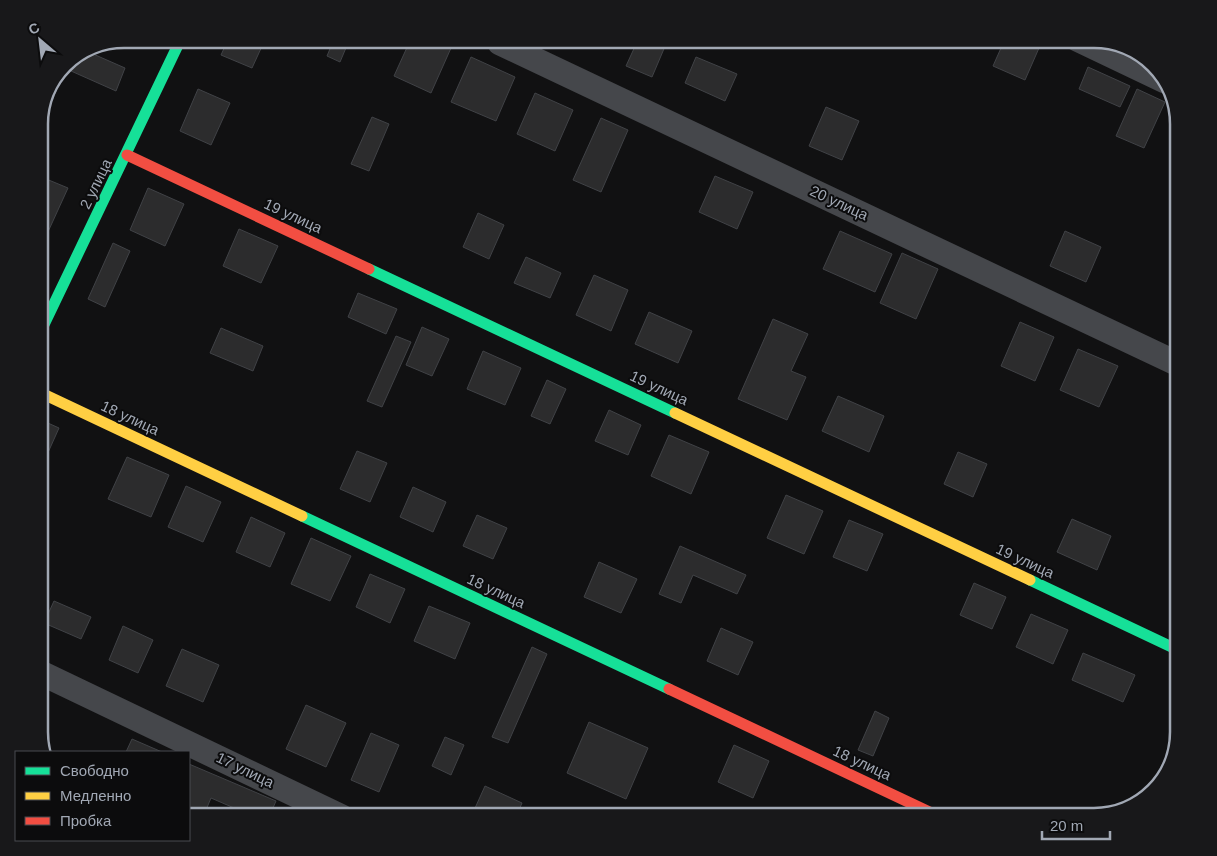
<svg xmlns="http://www.w3.org/2000/svg" width="1217" height="856" viewBox="0 0 1217 856" font-family="Arial,sans-serif">
  <style>
    .building { fill: #2c2c2d; stroke: #404246 }
    .lines { fill: none; stroke-linecap: round; stroke-linejoin: round }
    .street { stroke: #45474b; stroke-width: 25 }
    .fast { stroke: #16e098; stroke-width: 11 }
    .slow { stroke: #ffcf43; stroke-width: 11 }
    .jam { stroke: #f24e42; stroke-width: 11 }
    .labels { text-anchor: middle; stroke-width: 4; stroke-linejoin: round; paint-order: stroke }
    .street-label { font-size: 15px; fill: #a1a8b4; stroke: #0c0c0d }
    .rim { fill: none; stroke: #a1a8b4; stroke-width: 2.5 }
  </style>
  <rect width="100%" height="100%" fill="#111112"/>
  <g class="building">
    <polygon points="1005,39 1018,39 1039,48 1025,80 993,66"/>
    <polygon points="660,41 666,44 652,77 626,66 637,42"/>
    <polygon points="348,43 340,62 327,56 332,44"/>
    <polygon points="409,43 439,43 451,48 431,93 394,76"/>
    <polygon points="226,44 263,44 252,68 221,55"/>
    <polygon points="84,50 125,68 116,91 62,67 64,63"/>
    <polygon points="471,57 515,77 496,121 451,102"/>
    <polygon points="696,57 737,74 725,101 685,83"/>
    <polygon points="1088,67 1130,86 1120,107 1079,89"/>
    <polygon points="52,89 56,91 40,128 39,118"/>
    <polygon points="198,89 230,103 211,145 180,131"/>
    <polygon points="1137,89 1165,102 1144,148 1116,136"/>
    <polygon points="535,93 573,110 555,151 517,134"/>
    <polygon points="826,107 859,121 842,160 809,146"/>
    <polygon points="372,117 389,124 369,171 351,164"/>
    <polygon points="601,118 628,130 601,192 573,180"/>
    <polygon points="39,176 68,188 42,245 39,244"/>
    <polygon points="715,176 753,192 737,229 699,212"/>
    <polygon points="148,188 184,204 165,246 130,230"/>
    <polygon points="478,213 504,225 489,259 463,247"/>
    <polygon points="239,229 278,246 261,283 223,266"/>
    <polygon points="840,231 892,254 875,292 823,269"/>
    <polygon points="1065,231 1101,247 1086,282 1050,266"/>
    <polygon points="113,243 130,251 105,307 88,299"/>
    <polygon points="902,253 938,269 916,319 880,303"/>
    <polygon points="526,257 561,273 550,298 514,283"/>
    <polygon points="594,275 628,290 611,331 576,315"/>
    <polygon points="358,293 397,309 386,334 348,317"/>
    <polygon points="1178,300 1178,323 1170,319"/>
    <polygon points="649,312 692,331 678,363 635,344"/>
    <polygon points="773,319 808,334 791,371 806,377 787,420 738,399"/>
    <polygon points="1020,322 1054,337 1035,381 1001,366"/>
    <polygon points="422,327 449,339 432,376 406,365"/>
    <polygon points="221,328 263,346 253,371 210,353"/>
    <polygon points="396,336 411,342 382,407 367,401"/>
    <polygon points="1078,349 1118,366 1099,407 1060,390"/>
    <polygon points="483,351 521,368 505,405 467,389"/>
    <polygon points="547,380 566,389 550,424 531,416"/>
    <polygon points="838,396 884,416 869,452 822,431"/>
    <polygon points="609,410 641,425 628,455 595,441"/>
    <polygon points="39,419 59,428 42,466 39,465"/>
    <polygon points="669,435 709,452 691,494 651,476"/>
    <polygon points="357,451 387,463 370,502 340,489"/>
    <polygon points="958,452 987,464 973,497 944,484"/>
    <polygon points="127,457 169,475 151,517 108,499"/>
    <polygon points="186,486 221,502 203,542 168,527"/>
    <polygon points="413,487 446,502 433,532 400,517"/>
    <polygon points="786,495 823,511 804,554 767,538"/>
    <polygon points="477,515 507,528 493,559 463,546"/>
    <polygon points="251,517 285,533 270,567 236,552"/>
    <polygon points="1072,519 1111,536 1097,570 1057,552"/>
    <polygon points="849,520 883,534 867,571 833,557"/>
    <polygon points="311,538 351,556 330,601 291,584"/>
    <polygon points="680,546 746,575 737,594 693,575 681,603 659,594"/>
    <polygon points="599,562 637,579 621,613 584,597"/>
    <polygon points="370,574 405,589 390,623 356,607"/>
    <polygon points="974,583 1006,597 992,629 960,615"/>
    <polygon points="54,601 91,617 81,639 44,623"/>
    <polygon points="429,606 470,623 455,659 414,641"/>
    <polygon points="1031,614 1068,630 1053,664 1016,647"/>
    <polygon points="123,626 153,640 138,673 109,660"/>
    <polygon points="721,628 753,642 738,675 707,661"/>
    <polygon points="532,647 547,654 508,743 492,737"/>
    <polygon points="182,649 219,665 203,702 166,686"/>
    <polygon points="1083,653 1135,675 1123,702 1072,680"/>
    <polygon points="306,705 346,723 326,767 286,749"/>
    <polygon points="875,711 889,718 873,756 858,750"/>
    <polygon points="589,722 648,748 626,799 567,773"/>
    <polygon points="371,733 399,745 379,792 351,780"/>
    <polygon points="445,737 464,745 451,775 432,766"/>
    <polygon points="132,739 162,752 126,752"/>
    <polygon points="734,745 769,761 753,798 718,782"/>
    <polygon points="189,764 276,801 269,817 255,817 211,798 203,817 189,817"/>
    <polygon points="485,786 522,803 516,817 471,817"/>
  </g>
  <g class="lines">
    <g class="street">
      <polyline points="1077,39 1165,81"/>
      <polyline points="500,43 1178,364"/>
      <polyline points="39,672 342,817"/>
    </g>
    <g class="fast">
      <polyline points="369,269 675,413"/>
      <polyline points="39,335 178,45"/>
      <polyline points="302,516 669,689"/>
      <polyline points="1030,580 1178,650"/>
    </g>
    <g class="slow">
      <polyline points="39,392 302,516"/>
      <polyline points="675,413 1030,580"/>
    </g>
    <g class="jam">
      <polyline points="127,155 369,269"/>
      <polyline points="669,689 940,817"/>
    </g>
  </g>
  <g class="labels">
    <g class="street-label">
      <text transform="translate(96 184) rotate(-64)" y="5">2 улица</text>
      <text transform="translate(839 203) rotate(25)" y="5">20 улица</text>
      <text transform="translate(293 216) rotate(25)" y="5">19 улица</text>
      <text transform="translate(659 388) rotate(25)" y="5">19 улица</text>
      <text transform="translate(130 418) rotate(25)" y="5">18 улица</text>
      <text transform="translate(1025 561) rotate(25)" y="5">19 улица</text>
      <text transform="translate(496 591) rotate(25)" y="5">18 улица</text>
      <text transform="translate(862 763) rotate(25)" y="5">18 улица</text>
      <text transform="translate(245 770) rotate(26)" y="5">17 улица</text>
    </g>
  </g>
  <path d="M0 0H1217V856H0ZM124 48H1094A76 76 0 0 1 1170 124V732A76 76 0 0 1 1094 808H124A76 76 0 0 1 48 732V124A76 76 0 0 1 124 48Z" fill="#18181a" fill-rule="evenodd"/>
  <path class="rim" d="M124 48H1094A76 76 0 0 1 1170 124V732A76 76 0 0 1 1094 808H124A76 76 0 0 1 48 732V124A76 76 0 0 1 124 48Z"/>
  <rect x="15" y="751" width="175" height="90" fill="#0c0c0d" stroke="#484a50"/>
  <rect x="25" y="767" width="25" height="8" fill="#16e098" stroke="#484a50"/>
  <text x="60" y="776" font-size="15" fill="#a1a8b4">Свободно</text>
  <rect x="25" y="792" width="25" height="8" fill="#ffcf43" stroke="#484a50"/>
  <text x="60" y="801" font-size="15" fill="#a1a8b4">Медленно</text>
  <rect x="25" y="817" width="25" height="8" fill="#f24e42" stroke="#484a50"/>
  <text x="60" y="826" font-size="15" fill="#a1a8b4">Пробка</text>
  <g transform="translate(40 40) rotate(332)" stroke="#0c0c0d" stroke-width="4" paint-order="stroke">
  <path d="M0-4L9 19L0 12L-9 19Z" fill="#a1a8b4"/>
  <text y="-8" font-size="14" font-weight="bold" text-anchor="middle" fill="#a1a8b4">С</text>
  </g>
  <path d="M1042 831v8h68v-8" fill="none" stroke="#a1a8b4" stroke-width="2.5"/>
  <text x="1050" y="831" font-size="15" fill="#a1a8b4" stroke="#0c0c0d" stroke-width="4" paint-order="stroke">20 m</text>
</svg>
